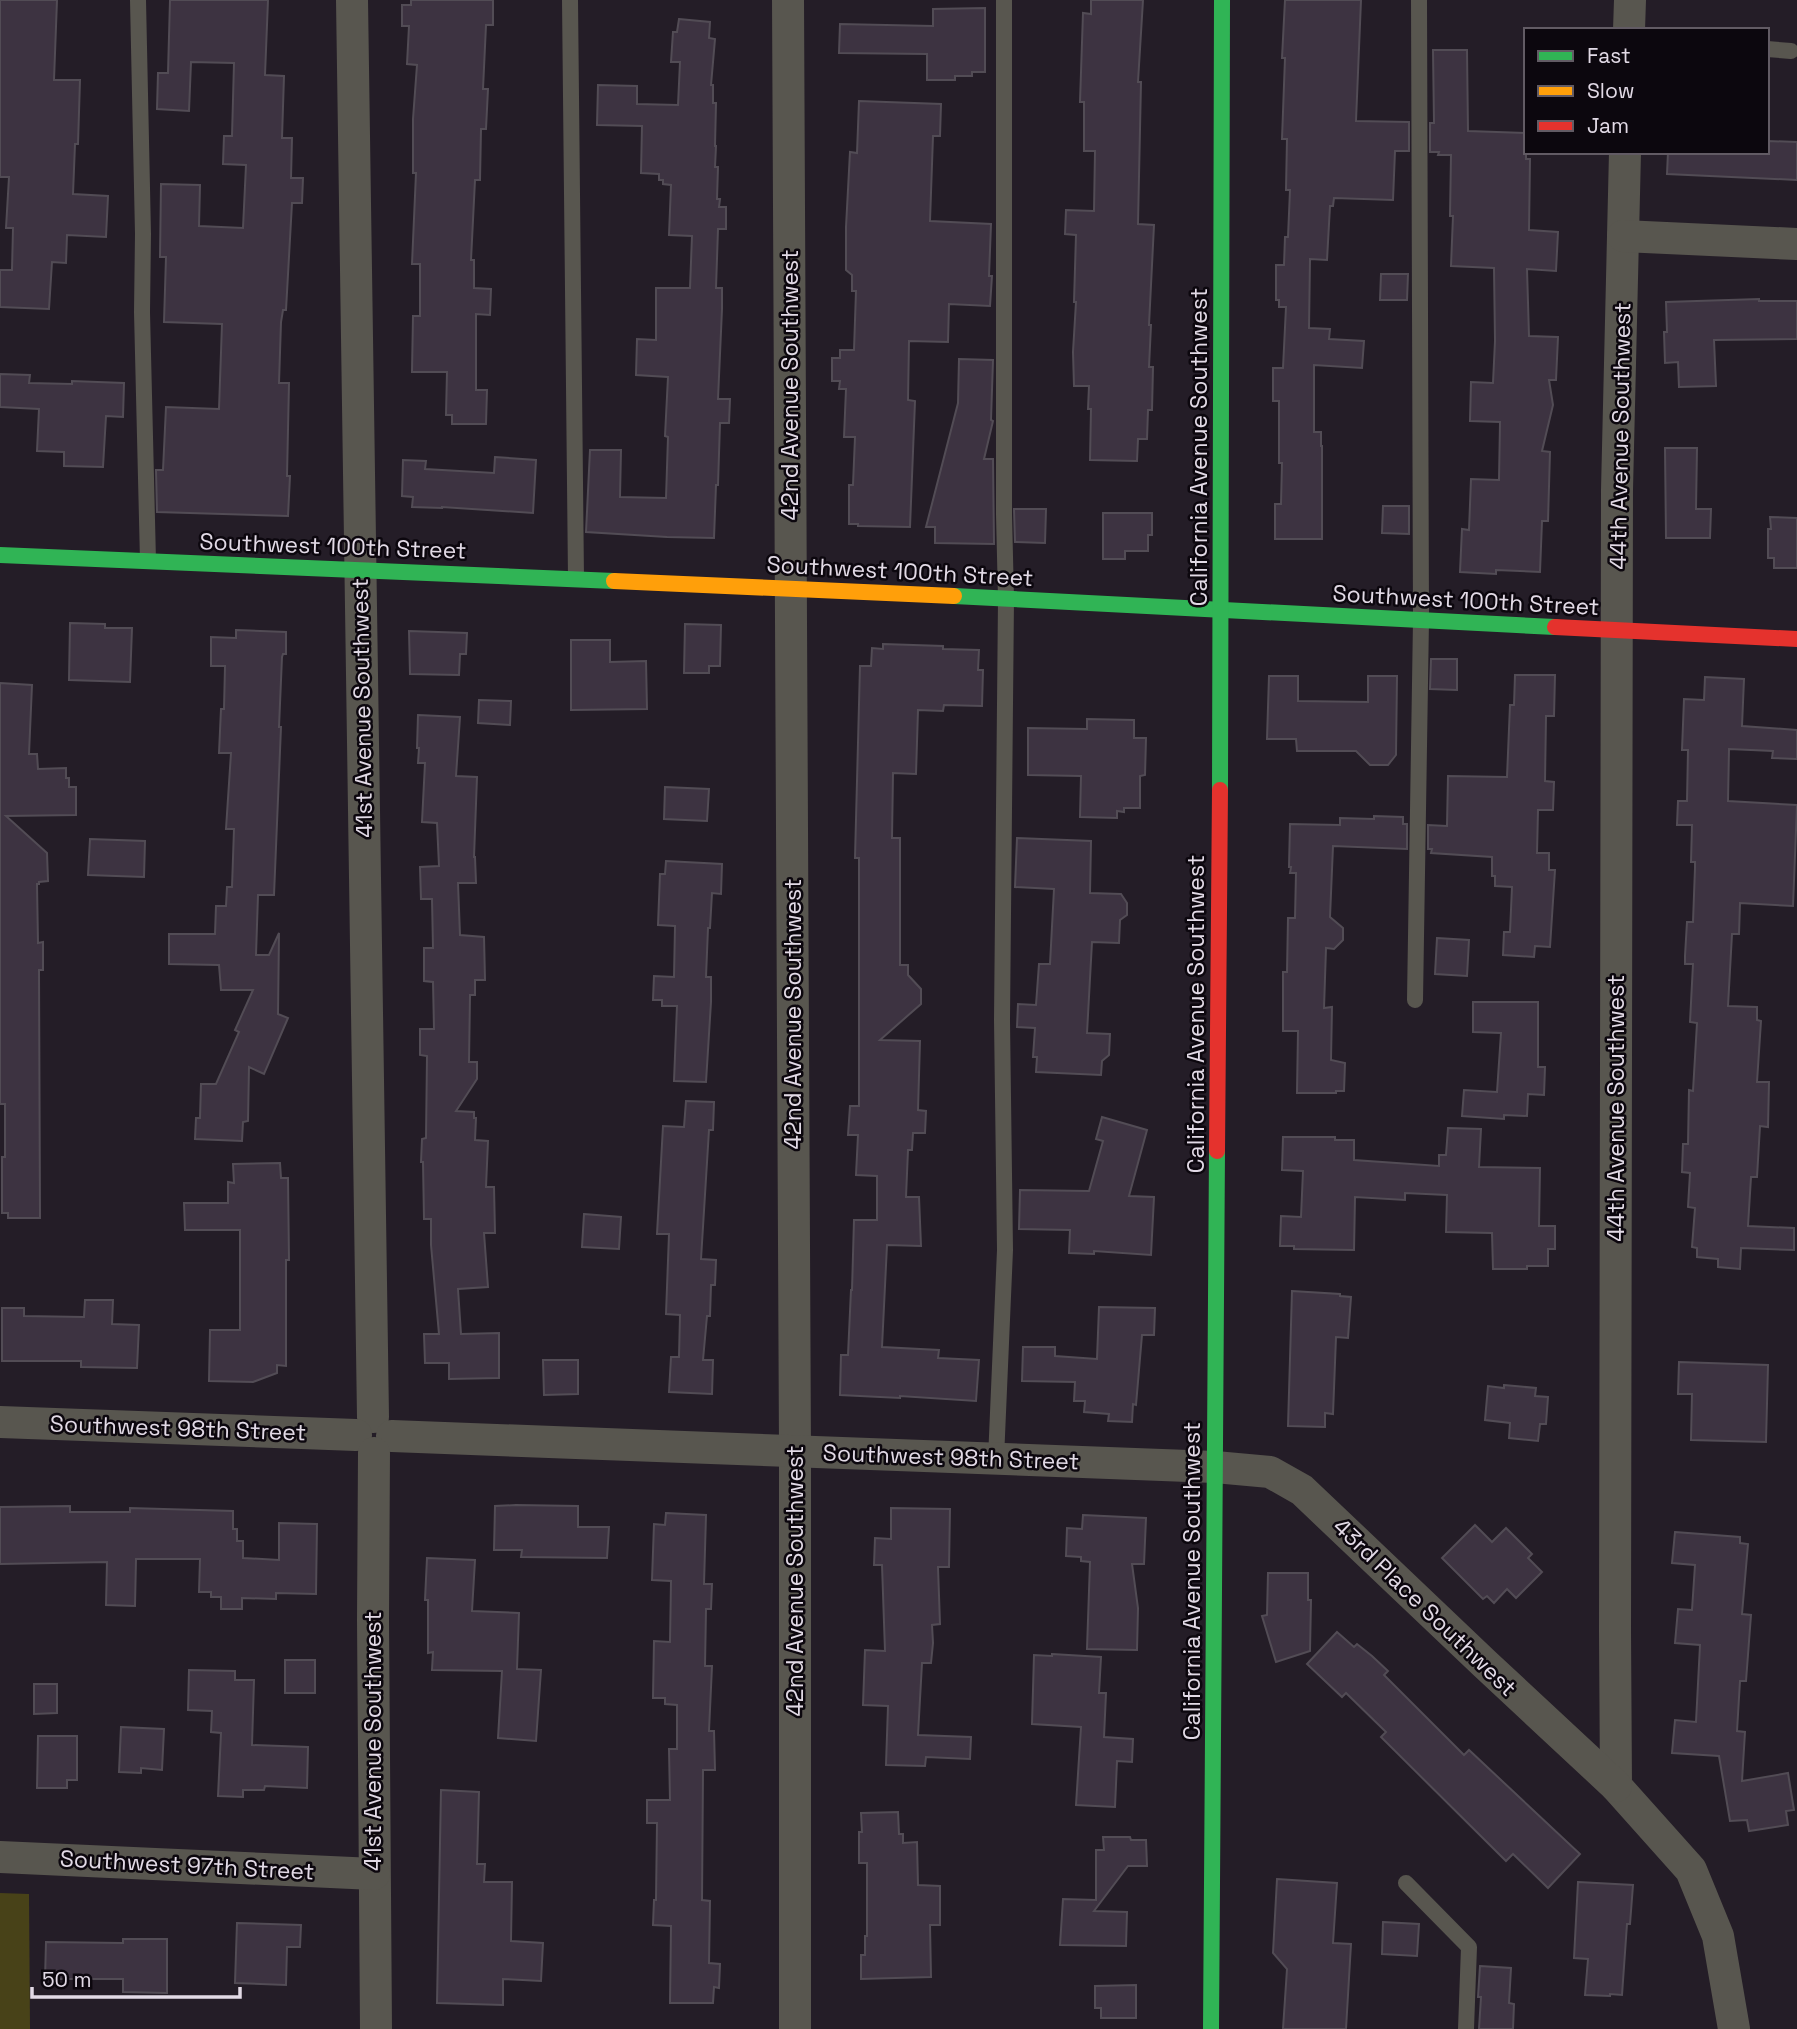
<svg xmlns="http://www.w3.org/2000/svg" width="1797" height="2029" viewBox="0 0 1797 2029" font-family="'Space Grotesk',sans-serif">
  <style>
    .green { fill: #484218 }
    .building { fill: #3d3341; stroke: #524c55; stroke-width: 2 }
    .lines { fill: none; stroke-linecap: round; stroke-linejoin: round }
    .lane { stroke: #58564f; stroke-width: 16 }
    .street { stroke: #58564f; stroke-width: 32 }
    .fast { stroke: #30b455; stroke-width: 16 }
    .slow { stroke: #ff9f0a; stroke-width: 16 }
    .jam { stroke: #e5322d; stroke-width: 16 }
    .labels { text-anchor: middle; stroke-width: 5; stroke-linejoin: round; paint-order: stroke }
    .street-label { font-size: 23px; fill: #e2dae6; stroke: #0c070e }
  </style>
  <rect width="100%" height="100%" fill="#241d27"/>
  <polygon class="green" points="0,1893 29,1894 30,2029 0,2029"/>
  <g class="building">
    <polygon points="0,0 57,0 54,80 80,80 78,144 75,144 73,194 108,196 106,237 67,235 66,263 52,262 49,309 0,307 0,270 12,270 13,228 6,228 9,177 0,177"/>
    <polygon points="170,0 268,0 265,75 284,76 282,138 292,138 291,178 303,178 302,203 292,203 286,310 283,310 281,322 279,383 289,383 287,476 290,476 288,516 157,512 156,470 163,470 166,407 219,409 222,324 164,322 166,257 160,257 161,184 200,185 199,226 243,228 246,165 223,164 224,136 232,136 234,63 191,62 189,111 157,109 158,73 168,73"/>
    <polygon points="411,0 493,0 493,25 486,25 483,89 488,89 486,129 481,129 480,180 475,180 471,260 474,260 474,288 491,289 490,315 476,314 476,390 487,390 486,424 452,424 452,415 446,415 447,372 412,372 413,316 420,316 420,264 412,264 416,173 413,173 413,119 417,65 407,64 409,26 402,26 402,5 411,5"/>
    <polygon points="1091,0 1143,0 1138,82 1141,82 1138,224 1154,225 1149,325 1151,325 1149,367 1153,367 1152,410 1148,410 1147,439 1138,439 1137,461 1090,460 1091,409 1088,409 1089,386 1074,386 1073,352 1076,302 1074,302 1076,235 1065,234 1066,210 1094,211 1095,151 1084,151 1084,102 1080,102 1083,13 1091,14"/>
    <polygon points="1285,0 1361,0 1356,121 1409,122 1409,151 1395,151 1393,200 1334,198 1333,206 1330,206 1327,260 1310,259 1309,328 1330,329 1329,339 1364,341 1362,368 1314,365 1314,432 1321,432 1321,446 1322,446 1322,539 1275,539 1275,504 1281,504 1282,463 1279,463 1279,401 1273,401 1273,368 1283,368 1286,307 1279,307 1279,300 1276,300 1276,265 1284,265 1285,237 1288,237 1290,190 1286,190 1287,139 1282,139 1285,58 1282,58"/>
    <polygon points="985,8 985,72 972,72 972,76 955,76 955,80 927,80 927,54 839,53 840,24 933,26 933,9"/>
    <polygon points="679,19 710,22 709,38 715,39 711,85 713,85 713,103 716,103 715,146 716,146 715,167 718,167 717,199 720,199 719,207 726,207 726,229 718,229 716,288 722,288 722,309 718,399 730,399 729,423 720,423 718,485 716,485 714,538 667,537 586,532 590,450 621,450 620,497 666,498 668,437 665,436 668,377 636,375 637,339 656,340 656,288 690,288 692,236 669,235 671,185 663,184 663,180 659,180 659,174 641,173 642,126 597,125 598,85 637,86 637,104 678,105 680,62 671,62 673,32 677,32"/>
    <polygon points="1433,50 1467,50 1468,131 1526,133 1526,159 1530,159 1529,230 1558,232 1556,271 1527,269 1529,336 1558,337 1556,380 1549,380 1553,405 1542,451 1550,452 1548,521 1542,521 1540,572 1496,570 1496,574 1460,572 1462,529 1469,530 1471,479 1499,480 1500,422 1470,421 1471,382 1493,383 1495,341 1494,268 1451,266 1453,216 1450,216 1451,155 1438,155 1439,152 1430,152 1430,123 1434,123"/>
    <polygon points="859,101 941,104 940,136 933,136 930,221 991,224 989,276 992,276 990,306 949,304 948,342 909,341 908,400 915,401 910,527 858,526 858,524 849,524 849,485 853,485 855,437 844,437 846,389 839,389 840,381 832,381 832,358 840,358 840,350 854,350 856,291 852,291 852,275 846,270 846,227 850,152 857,153"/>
    <polygon points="1767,141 1797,142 1797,180 1667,174 1668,152 1767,152"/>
    <polygon points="1381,274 1408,274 1407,300 1380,300"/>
    <polygon points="1759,299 1759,301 1797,301 1797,339 1714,340 1716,386 1679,387 1678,362 1665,363 1664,332 1667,332 1666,302"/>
    <polygon points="959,359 993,360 991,420 993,421 984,459 993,459 994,544 935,543 935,527 926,527 958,403"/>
    <polygon points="0,374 30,375 29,383 72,384 72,381 124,383 123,417 106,416 103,467 64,466 64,452 37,451 39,409 0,407"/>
    <polygon points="1665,448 1697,448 1696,509 1711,509 1710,538 1666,538"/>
    <polygon points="495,457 536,460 533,513 442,507 442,508 412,507 413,497 402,496 403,460 426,461 425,469 494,473"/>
    <polygon points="1383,506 1409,506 1409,534 1382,533"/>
    <polygon points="1014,509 1046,509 1045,543 1015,542"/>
    <polygon points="1103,513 1152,513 1152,535 1148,535 1148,551 1125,551 1125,559 1103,559"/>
    <polygon points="1770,517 1797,518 1797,568 1774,568 1774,558 1768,558 1768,529 1771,529"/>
    <polygon points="70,623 105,624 105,628 132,628 130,682 69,680"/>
    <polygon points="685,624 721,625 720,666 709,666 709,673 684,673"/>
    <polygon points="236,630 286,632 286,654 283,654 282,657 279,727 281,727 274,895 258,895 256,955 269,955 279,933 278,1014 288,1018 264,1074 249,1067 248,1121 243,1122 242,1141 195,1139 196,1118 200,1118 201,1084 216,1084 239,1032 235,1030 253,990 221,990 219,965 169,964 169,934 215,934 216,906 226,906 227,887 232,887 234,829 226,829 231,753 219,753 221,709 224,709 225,666 211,666 211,637 236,638"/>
    <polygon points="409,631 467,633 466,654 460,654 459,675 410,674"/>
    <polygon points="571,640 610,640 610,662 646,661 647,709 571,710"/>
    <polygon points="883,644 943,646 943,649 979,650 978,670 983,670 982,706 944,705 943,711 918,710 916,774 893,773 892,838 900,838 900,965 908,965 908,975 921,989 921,1004 880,1040 920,1041 918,1110 926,1111 925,1133 913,1133 912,1150 908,1150 906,1197 919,1197 921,1246 887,1245 882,1347 939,1350 938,1358 979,1360 976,1401 900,1396 900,1398 840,1395 841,1355 848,1355 851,1290 852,1290 854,1220 877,1220 877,1176 856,1175 858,1135 848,1135 850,1106 859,1106 859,858 855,858 860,666 871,666 872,648 883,649"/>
    <polygon points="1431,659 1457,659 1457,690 1430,689"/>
    <polygon points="1515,675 1555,675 1554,716 1546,716 1545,781 1554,782 1553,810 1538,810 1537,853 1549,853 1549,870 1555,870 1550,947 1535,946 1534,957 1503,955 1504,932 1510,932 1512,887 1495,886 1495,876 1492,876 1492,857 1431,853 1432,849 1428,849 1428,825 1447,826 1448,776 1507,777 1510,705 1514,705"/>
    <polygon points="1269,676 1298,676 1298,701 1368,702 1368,676 1397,676 1396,755 1388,765 1370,765 1356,751 1297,751 1296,739 1267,739"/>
    <polygon points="1705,677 1744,679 1742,726 1797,730 1797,759 1772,758 1773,751 1729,749 1728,801 1797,805 1793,906 1740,903 1739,934 1732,934 1728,1006 1757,1007 1757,1020 1761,1021 1757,1082 1769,1082 1768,1127 1760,1126 1757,1177 1751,1177 1748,1226 1794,1228 1794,1250 1741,1248 1740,1269 1718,1267 1718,1259 1697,1257 1697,1248 1692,1247 1695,1208 1688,1207 1690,1173 1682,1172 1683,1144 1688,1144 1689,1090 1693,1091 1697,1023 1690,1022 1693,964 1685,964 1685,956 1687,922 1693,922 1695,868 1695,862 1691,862 1692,825 1677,825 1678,801 1687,801 1688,750 1682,750 1684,699 1704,700"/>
    <polygon points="0,683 32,685 29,754 37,754 38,769 66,768 66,778 69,778 69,787 76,787 76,815 6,816 47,853 48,881 39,882 39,884 37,884 38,943 43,942 43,970 39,970 40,1218 8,1218 8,1213 2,1213 2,1157 5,1157 5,1104 0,1104"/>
    <polygon points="479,700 511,701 510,725 478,723"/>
    <polygon points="418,715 460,717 456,776 477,777 474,857 475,857 476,883 458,883 460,935 484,937 485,980 475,980 475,995 470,995 469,1062 477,1062 477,1079 456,1111 474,1112 474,1118 476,1118 475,1140 488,1141 486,1187 494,1187 495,1233 484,1233 488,1287 458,1289 461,1334 499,1333 499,1378 449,1379 449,1363 425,1363 424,1334 439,1334 431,1245 431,1219 424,1219 423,1162 421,1162 422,1139 426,1138 427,1056 420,1055 420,1029 434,1029 433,982 424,981 424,948 433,948 432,899 421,899 420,867 439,866 437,823 422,822 425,763 418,763 419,748 417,748"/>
    <polygon points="1087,719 1134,720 1134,738 1146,738 1145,775 1140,776 1140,808 1124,808 1124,812 1117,811 1117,818 1080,817 1081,776 1028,775 1028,728 1087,729"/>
    <polygon points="665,787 709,789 707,821 664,819"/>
    <polygon points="1374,816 1403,817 1403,824 1407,824 1407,849 1333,846 1330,917 1343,928 1343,940 1334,949 1326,948 1324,1008 1332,1007 1331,1060 1345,1063 1344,1091 1336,1091 1336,1093 1297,1093 1298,1031 1283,1031 1283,972 1287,972 1288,918 1295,918 1296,873 1290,873 1291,867 1289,867 1290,824 1340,825 1340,818 1374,819"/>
    <polygon points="1017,838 1091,841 1090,893 1121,894 1127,903 1127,915 1120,920 1119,943 1092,942 1087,1033 1110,1034 1109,1055 1102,1061 1101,1075 1036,1072 1037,1057 1033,1057 1035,1028 1017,1027 1018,1004 1036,1005 1039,964 1050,964 1054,889 1015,887"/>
    <polygon points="90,839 145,841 144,877 88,875"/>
    <polygon points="666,861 722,864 721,894 712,893 710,928 708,928 706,977 711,977 711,1002 706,1082 674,1081 677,1006 662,1006 662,1000 653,1000 654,976 674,977 675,926 658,925 660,874 665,874"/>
    <polygon points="1437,938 1469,940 1467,976 1435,974"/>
    <polygon points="1473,1002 1538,1002 1538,1067 1545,1067 1544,1095 1528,1094 1527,1116 1504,1115 1504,1119 1462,1116 1464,1090 1497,1092 1501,1033 1473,1032"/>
    <polygon points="686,1101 714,1102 713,1130 709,1130 701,1259 716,1260 715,1285 711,1285 710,1316 707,1316 703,1360 713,1360 712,1394 669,1392 671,1357 679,1357 680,1315 666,1314 669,1234 657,1234 663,1126 684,1127"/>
    <polygon points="1102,1117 1147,1130 1129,1196 1154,1197 1151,1255 1094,1251 1094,1254 1069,1253 1070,1230 1019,1229 1020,1190 1089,1191 1103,1141 1096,1139"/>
    <polygon points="1448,1128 1481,1129 1479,1167 1540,1168 1539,1226 1555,1226 1555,1249 1548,1249 1548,1266 1527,1266 1527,1269 1493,1269 1492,1233 1446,1232 1447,1195 1405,1193 1405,1200 1355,1197 1354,1250 1294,1249 1294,1246 1280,1246 1281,1216 1301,1217 1303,1171 1282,1170 1283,1137 1335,1137 1335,1140 1354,1140 1354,1160 1439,1166 1439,1155 1446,1155"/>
    <polygon points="280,1163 281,1178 288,1178 289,1260 286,1260 286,1366 277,1365 277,1373 253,1382 209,1381 210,1330 240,1330 240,1230 185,1230 184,1203 228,1203 228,1182 234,1183 233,1164"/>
    <polygon points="584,1214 621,1217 619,1249 582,1247"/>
    <polygon points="1292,1291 1340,1294 1340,1296 1351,1297 1348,1338 1336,1337 1333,1414 1325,1413 1325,1427 1288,1426"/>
    <polygon points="85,1300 113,1300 112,1324 139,1325 137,1368 81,1367 81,1361 2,1361 2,1308 24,1308 24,1316 84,1317"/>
    <polygon points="1099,1307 1155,1308 1154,1335 1142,1335 1136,1405 1133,1404 1132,1422 1108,1421 1109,1414 1084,1412 1085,1401 1074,1401 1075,1382 1022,1381 1023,1347 1055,1347 1055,1356 1097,1359"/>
    <polygon points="543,1360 578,1360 578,1394 544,1395"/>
    <polygon points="1679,1362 1768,1365 1766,1442 1691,1440 1692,1394 1678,1394"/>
    <polygon points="1504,1385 1536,1388 1535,1396 1548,1397 1546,1424 1540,1424 1538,1441 1509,1438 1510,1423 1485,1420 1488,1386 1504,1388"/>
    <polygon points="516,1505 578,1506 578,1527 609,1527 607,1558 521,1557 522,1550 494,1550 495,1506"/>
    <polygon points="70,1506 70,1512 130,1512 130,1508 233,1511 233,1529 237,1529 237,1541 243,1541 243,1558 279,1560 279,1523 317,1524 316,1594 276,1593 276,1599 242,1598 242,1609 221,1609 221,1597 211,1597 211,1592 199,1592 200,1559 136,1559 135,1606 106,1605 107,1562 0,1564 0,1507"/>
    <polygon points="891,1508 950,1509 949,1567 938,1567 940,1624 932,1625 933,1643 931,1663 922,1663 918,1735 971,1737 970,1759 926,1757 925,1766 886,1765 888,1706 863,1705 865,1650 885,1651 882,1565 874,1565 875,1538 891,1539"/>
    <polygon points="666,1513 706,1515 704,1584 712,1584 711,1609 706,1609 705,1666 712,1666 709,1731 714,1731 715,1770 703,1770 702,1900 710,1901 709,1963 720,1964 719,1988 714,1987 713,2003 670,2003 671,1926 653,1925 654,1900 656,1900 657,1823 647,1823 647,1800 670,1800 669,1749 677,1749 677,1705 665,1704 665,1698 653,1698 654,1641 670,1642 671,1581 652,1580 654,1524 665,1525"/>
    <polygon points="1083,1515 1146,1518 1144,1564 1132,1564 1138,1608 1137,1650 1087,1649 1090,1562 1081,1561 1081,1557 1066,1556 1067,1528 1082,1529"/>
    <polygon points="1475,1525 1492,1542 1506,1528 1532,1554 1528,1558 1542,1572 1516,1598 1507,1589 1494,1603 1487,1596 1483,1599 1442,1558"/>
    <polygon points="1675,1532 1740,1537 1740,1543 1748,1544 1742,1614 1751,1615 1746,1681 1740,1681 1737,1731 1745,1732 1742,1781 1788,1773 1794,1810 1786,1811 1788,1825 1749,1831 1747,1820 1730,1821 1719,1756 1672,1753 1675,1720 1696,1722 1700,1645 1675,1643 1678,1609 1692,1610 1695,1565 1672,1563"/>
    <polygon points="427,1558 475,1560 472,1611 519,1613 517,1669 541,1670 536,1741 498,1738 502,1671 432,1670 433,1652 428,1653 428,1600 425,1600"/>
    <polygon points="1268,1573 1308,1573 1308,1600 1311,1600 1310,1651 1276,1662 1262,1616 1267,1615"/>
    <polygon points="1337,1632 1354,1647 1357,1644 1372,1656 1388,1671 1384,1675 1464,1755 1469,1750 1580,1854 1548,1888 1513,1854 1506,1861 1381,1737 1386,1732 1346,1693 1342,1697 1307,1664"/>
    <polygon points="1052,1654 1101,1657 1099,1693 1106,1693 1104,1737 1133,1739 1132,1762 1117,1761 1115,1807 1076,1805 1081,1727 1032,1724 1034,1655 1052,1656"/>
    <rect x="285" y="1660" width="30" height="33"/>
    <polygon points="189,1670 235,1671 235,1680 254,1680 252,1745 308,1747 307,1788 265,1786 264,1790 243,1790 243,1797 218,1796 221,1733 211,1732 212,1711 188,1710"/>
    <polygon points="34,1684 57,1684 57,1713 34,1714"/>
    <polygon points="121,1727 164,1729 162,1770 141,1768 141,1773 119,1772"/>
    <polygon points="38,1736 77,1736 77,1780 67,1780 67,1788 37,1788"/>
    <polygon points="441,1790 479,1792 477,1864 485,1864 484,1882 512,1882 511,1941 543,1943 541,1981 503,1979 503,2005 437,2003"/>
    <polygon points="898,1812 899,1834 903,1834 903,1843 917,1842 918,1885 940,1886 940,1925 930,1925 931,1977 861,1979 861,1955 865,1955 865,1936 867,1936 867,1863 859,1863 859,1832 862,1832 861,1813"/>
    <polygon points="1103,1837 1130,1837 1131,1840 1146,1840 1147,1866 1128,1866 1094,1911 1127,1912 1126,1946 1060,1945 1063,1899 1096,1900 1096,1850 1104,1850"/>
    <polygon points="1277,1879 1337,1883 1333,1943 1351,1944 1346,2029 1283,2029 1287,1969 1273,1953"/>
    <polygon points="1578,1882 1633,1885 1630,1924 1627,1924 1622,1995 1610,1994 1610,1996 1585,1995 1588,1959 1574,1958"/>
    <polygon points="1383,1922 1419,1924 1417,1956 1382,1954"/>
    <polygon points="237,1923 301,1925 300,1947 287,1947 286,1985 235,1983"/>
    <polygon points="123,1939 167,1939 167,1993 123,1992 123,1979 45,1979 46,1942 123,1943"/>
    <polygon points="1480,1966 1511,1968 1509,2003 1514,2004 1513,2029 1479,2029 1481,1997 1478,1997"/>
    <polygon points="1136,1985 1136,2018 1101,2018 1101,2008 1095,2008 1095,1986"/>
  </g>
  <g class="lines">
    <g class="lane">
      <polyline points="138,0 143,234 142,312 148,561"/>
      <polyline points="570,0 576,579"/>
      <polyline points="1767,49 1791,51"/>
      <polyline points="1415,1000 1421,620 1419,0"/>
      <polyline points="996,1459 1005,1250 1002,1020 1006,599 1004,514 1004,0"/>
      <polyline points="1406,1883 1469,1947 1466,2029"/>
    </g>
    <g class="street">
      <polyline points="352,0 373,1417"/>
      <polyline points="788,0 795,1451 795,2029"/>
      <polyline points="1629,30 1630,0"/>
      <polyline points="1625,152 1617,490 1615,1631 1616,1786 1691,1870 1718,1936 1734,2029"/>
      <polyline points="1623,236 1797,244"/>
      <polyline points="0,1422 356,1435"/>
      <polyline points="392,1436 1215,1467 1270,1472 1302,1490 1485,1664 1616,1786"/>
      <polyline points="374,1453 373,1620 376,2029"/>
      <polyline points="0,1857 374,1874"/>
    </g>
    <g class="fast">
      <polyline points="0,555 614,581"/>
      <polyline points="954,596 1555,627"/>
      <polyline points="1220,790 1222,0"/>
      <polyline points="1211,2029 1217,1151"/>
    </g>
    <polyline class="slow" points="614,581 954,596"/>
    <g class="jam">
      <polyline points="1555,627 1797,639"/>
      <polyline points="1217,1151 1220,790"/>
    </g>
  </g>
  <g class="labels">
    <g class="street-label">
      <text transform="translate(790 385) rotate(-90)" y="8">42nd Avenue Southwest</text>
      <text transform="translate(1620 436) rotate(-89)" y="8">44th Avenue Southwest</text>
      <text transform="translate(1199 447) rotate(-90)" y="8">California Avenue Southwest</text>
      <text transform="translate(333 546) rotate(2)" y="8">Southwest 100th Street</text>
      <text transform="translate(900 571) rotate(3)" y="8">Southwest 100th Street</text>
      <text transform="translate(1466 600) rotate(3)" y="8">Southwest 100th Street</text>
      <text transform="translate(362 708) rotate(-91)" y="8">41st Avenue Southwest</text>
      <text transform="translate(793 1014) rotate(-90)" y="8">42nd Avenue Southwest</text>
      <text transform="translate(1196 1014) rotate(-90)" y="8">California Avenue Southwest</text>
      <text transform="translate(1616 1108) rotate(-90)" y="8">44th Avenue Southwest</text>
      <text transform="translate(178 1428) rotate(2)" y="8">Southwest 98th Street</text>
      <text transform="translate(951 1457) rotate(2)" y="8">Southwest 98th Street</text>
      <text transform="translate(795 1581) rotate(-90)" y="8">42nd Avenue Southwest</text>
      <text transform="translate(1192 1581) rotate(-90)" y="8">California Avenue Southwest</text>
      <text transform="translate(1425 1607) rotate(44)" y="8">43rd Place Southwest</text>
      <text transform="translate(373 1741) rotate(-90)" y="8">41st Avenue Southwest</text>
      <text transform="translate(187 1865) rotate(3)" y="8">Southwest 97th Street</text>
    </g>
  </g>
  <rect x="1524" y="28" width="245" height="126" fill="#0c070e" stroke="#625b64" stroke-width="2"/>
  <rect x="1538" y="51" width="35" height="10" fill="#30b455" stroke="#625b64" stroke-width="2"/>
  <text x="1587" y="63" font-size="21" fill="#e2dae6">Fast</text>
  <rect x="1538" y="86" width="35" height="10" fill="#ff9f0a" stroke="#625b64" stroke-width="2"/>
  <text x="1587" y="98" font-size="21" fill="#e2dae6">Slow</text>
  <rect x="1538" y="121" width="35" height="10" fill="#e5322d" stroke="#625b64" stroke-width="2"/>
  <text x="1587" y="133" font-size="21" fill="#e2dae6">Jam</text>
  <path d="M32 1987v10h208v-10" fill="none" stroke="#e2dae6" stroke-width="3.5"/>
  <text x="42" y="1987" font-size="21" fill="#e2dae6" stroke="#0c070e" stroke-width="5" paint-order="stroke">50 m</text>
</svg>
